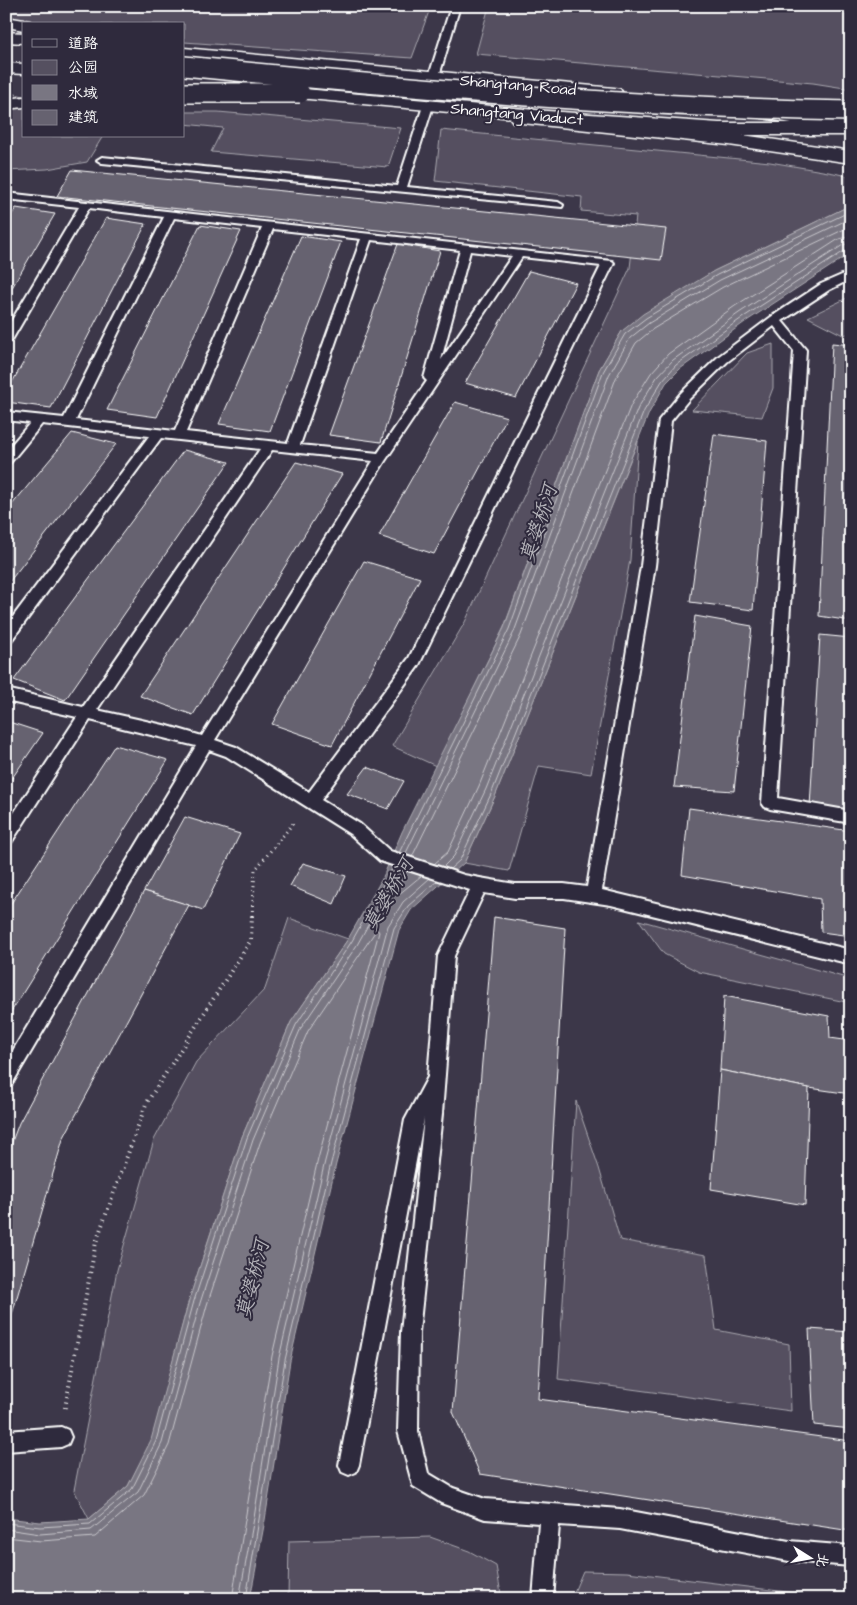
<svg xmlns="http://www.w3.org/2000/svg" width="857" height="1605" viewBox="0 0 857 1605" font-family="'Architects Daughter','LXGW WenKai TC',sans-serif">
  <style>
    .green { fill: #555060; stroke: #aaa8b0 }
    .water { fill: #797682; stroke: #afadb4 }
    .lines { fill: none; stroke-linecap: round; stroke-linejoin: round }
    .shore { stroke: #c9c8cd; stroke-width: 1 }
    .building { fill: #666270; stroke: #fff }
    .lane-casing { stroke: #fff; stroke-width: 4 }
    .secondary-casing { stroke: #fff; stroke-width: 3 }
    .highway-casing { stroke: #fff; stroke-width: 3 }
    .path-far1 { stroke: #fff; stroke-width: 3; stroke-dasharray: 1 4; stroke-linecap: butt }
    .path { stroke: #fff; stroke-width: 4; stroke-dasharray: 1 4.5; stroke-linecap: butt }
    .lane { fill: #2f2a3d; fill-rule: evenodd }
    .secondary { fill: #2f2a3d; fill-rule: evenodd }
    .highway { fill: #2f2a3d; fill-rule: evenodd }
    .highway-bridge-casing { stroke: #fff; stroke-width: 22; stroke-linecap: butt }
    .highway-bridge { stroke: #2f2a3d; stroke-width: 19 }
    .labels { text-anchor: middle; stroke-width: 4; stroke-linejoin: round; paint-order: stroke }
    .far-street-label { font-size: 16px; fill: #fff; stroke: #2f2a3d }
    .water-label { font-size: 20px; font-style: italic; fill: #b5b4ba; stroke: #2f2a3d }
  </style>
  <rect width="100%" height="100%" fill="#3c3749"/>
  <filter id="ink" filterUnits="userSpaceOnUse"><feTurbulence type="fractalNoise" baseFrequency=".02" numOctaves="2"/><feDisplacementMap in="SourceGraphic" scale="10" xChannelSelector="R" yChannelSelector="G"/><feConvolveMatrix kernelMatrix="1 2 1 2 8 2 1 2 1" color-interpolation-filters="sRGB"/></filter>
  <g filter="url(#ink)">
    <g class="green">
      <polygon points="6,6 431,6 412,58 184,42 184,24 6,25"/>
      <polygon points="489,6 844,6 851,9 851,89 813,83 476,54"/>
      <polygon points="6,92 24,96 24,136 103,136 87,162 47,169 6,171"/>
      <polygon points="184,112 218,112 401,128 388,167 211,152 223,128 184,124"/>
      <polygon points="441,130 770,162 834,173 851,177 851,205 714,271 622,331 599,370 504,627 436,766 392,746 465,622 630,268 636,216 581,211 582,197 435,181"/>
      <polygon points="851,296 851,333 843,335 808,317"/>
      <polygon points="773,344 773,388 762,417 692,410 747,353"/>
      <polygon points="638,441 630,560 591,774 539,766 509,871 464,863 496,794"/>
      <polygon points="289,918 348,939 291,1022 242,1137 189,1300 152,1440 128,1486 89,1519 74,1490 117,1270 154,1140 196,1062 265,989"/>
      <polygon points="639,920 850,979 846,1002 699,972 664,954"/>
      <polygon points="576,1101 599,1168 620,1240 706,1255 716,1330 789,1344 791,1411 558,1379"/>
      <polygon points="430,1537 469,1551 496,1566 502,1599 288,1599 289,1541"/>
      <polygon points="583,1571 627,1572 803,1594 803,1599 571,1599"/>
    </g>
    <polygon class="water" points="851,205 851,253 745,322 680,369 666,383 649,413 496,794 464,863 411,910 399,930 336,1164 290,1361 265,1520 250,1599 6,1599 6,1518 40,1522 89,1519 128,1486 151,1440 189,1300 242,1137 291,1022 348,939 383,877 402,832 504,628 599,370 622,331 643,314 714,271"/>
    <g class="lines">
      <g class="shore">
        <polyline points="399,853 509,629 603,372 625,334 646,318 717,275 851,211"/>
        <polyline points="405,855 514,632 609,375 630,338 649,323 720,280 851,218"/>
        <polyline points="412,857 521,635 616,378 636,343 653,329 723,287 851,226"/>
        <polyline points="434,864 448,852 479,786 631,405 651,373 668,354 735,306 839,239 851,236"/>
        <polyline points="443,867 454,856 486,789 638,408 657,377 673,360 739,313 843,245 851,243"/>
        <polyline points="450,869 460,860 492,792 644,411 662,381 676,365 742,318 846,250 851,249"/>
        <polyline points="406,871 397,891 398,895 421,876"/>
        <polyline points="6,1523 40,1527 90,1524 132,1489 156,1441 194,1301 247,1138 296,1025 352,941 393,867"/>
        <polyline points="6,1529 40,1534 91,1530 138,1492 162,1443 200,1303 253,1140 301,1028 357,945 399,869"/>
        <polyline points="6,1537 41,1541 95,1537 144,1495 169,1445 207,1305 260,1143 308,1031 377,929 379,932 318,1159 272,1356 232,1599"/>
        <polyline points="239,1599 254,1518 279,1358 325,1161 388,926 403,902 430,878"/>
        <polyline points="246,1599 285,1360 331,1163 394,928 408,906 437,881"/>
      </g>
    </g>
    <g class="building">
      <polygon points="72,170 666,229 661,260 57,196"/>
      <polygon points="16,208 55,214 6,298 6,224"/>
      <polygon points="106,218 146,224 51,408 6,402 6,393"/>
      <polygon points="200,225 241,231 157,417 107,410"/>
      <polygon points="301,236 341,242 270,431 219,424"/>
      <polygon points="398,244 440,251 381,442 329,435"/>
      <polygon points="529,271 576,283 516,398 465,383"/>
      <polygon points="832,343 851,345 851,621 819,616"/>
      <polygon points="455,402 507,417 434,554 379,536"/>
      <polygon points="72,433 116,444 6,586 6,512"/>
      <polygon points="714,434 767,441 753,610 690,602"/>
      <polygon points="184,450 229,462 65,700 14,680"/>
      <polygon points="296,462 342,474 193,715 140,696"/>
      <polygon points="364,561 420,578 332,745 272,724"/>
      <polygon points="695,616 752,626 734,791 674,787"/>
      <polygon points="820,635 851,638 851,813 810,807"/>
      <polygon points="6,721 43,733 6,787"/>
      <polygon points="115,745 168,760 6,1020 6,911"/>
      <polygon points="367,767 404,781 388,809 347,794"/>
      <polygon points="689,808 851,831 851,936 821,932 820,899 682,875"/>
      <polygon points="185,817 240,834 203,910 144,891"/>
      <polygon points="303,863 346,876 334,904 290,886"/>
      <polygon points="144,891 189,905 63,1139 6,1335 6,1157 19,1123"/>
      <polygon points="494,917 565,928 538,1399 851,1441 851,1531 480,1474 453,1412"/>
      <polygon points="724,996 829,1016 830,1038 851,1041 851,1094 809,1088 720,1070"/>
      <polygon points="720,1070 809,1088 805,1205 711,1189"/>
      <polygon points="809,1329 851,1332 851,1429 814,1425"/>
    </g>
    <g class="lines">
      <defs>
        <g id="lane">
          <polygon points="451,6 460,6 439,76 434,79 431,78 429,76"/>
          <polygon points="427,106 432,109 407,187 558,202 563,205 562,207 102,163 97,160 102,157 397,186 422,109"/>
          <path d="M 6,193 L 612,261 L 614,263 L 419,665 L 321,800 L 360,824 L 390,851 L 464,875 L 480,878 L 515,884 L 564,884 L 587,887 L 641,566 L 659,420 L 681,393 L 719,356 L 771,317 L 821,284 L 851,271 L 851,279 L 829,290 L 782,321 L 806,350 L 778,798 L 851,811 L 851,823 L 770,809 L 765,807 L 762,803 L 794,351 L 774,326 L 727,362 L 689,399 L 671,421 L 655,566 L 602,890 L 851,950 L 851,964 L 611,905 L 564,898 L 515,898 L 484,893 L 454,956 L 442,1114 L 419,1332 L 418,1431 L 428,1473 L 453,1488 L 485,1499 L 620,1509 L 789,1541 L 851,1546 L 851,1566 L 789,1561 L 620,1529 L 559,1525 L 553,1599 L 533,1599 L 539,1523 L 485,1519 L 441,1503 L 413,1486 L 398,1431 L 401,1332 L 424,1118 L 359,1465 L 356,1472 L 349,1475 L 342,1472 L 339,1465 L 405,1120 L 428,1077 L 438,956 L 470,890 L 380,861 L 350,834 L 226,756 L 209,750 L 12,1084 L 6,1086 L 6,1062 L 196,746 L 90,720 L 11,843 L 6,844 L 6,825 L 77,717 L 6,701 L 6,689 L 83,707 L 260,449 L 161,438 L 11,641 L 6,642 L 6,626 L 149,436 L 42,424 L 10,463 L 6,464 L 6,451 L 30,423 L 6,420 L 6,412 L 64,418 L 164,217 L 89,208 L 12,340 L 6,344 L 6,330 L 79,207 L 6,199 ZM 174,218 L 262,228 L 175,431 L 76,420 ZM 273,229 L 361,239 L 288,443 L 186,432 ZM 371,240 L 460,250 L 424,378 L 427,381 L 378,453 L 300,445 ZM 470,251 L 512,256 L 441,360 ZM 522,257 L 601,266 L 409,658 L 309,792 L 236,747 L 215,740 L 385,461 ZM 272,450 L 373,461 L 202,736 L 168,726 L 97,710 Z"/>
          <polygon points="61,1427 68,1430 71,1437 68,1444 61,1447 6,1451 6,1431"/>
        </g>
        <g id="secondary">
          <polygon points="6,32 24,33 24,43 6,42"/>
          <polygon points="184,48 614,88 620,89 623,93 620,97 614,98 184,58"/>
          <polygon points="768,109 851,122 851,133 762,118 759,114 762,110"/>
          <polygon points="519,113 729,133 851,151 851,163 729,145 513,122 510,118 513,114"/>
        </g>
        <g id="highway">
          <polygon points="6,17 30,21 32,24 24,24 24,30 6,27"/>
          <polygon points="6,63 24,64 24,74 6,73"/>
          <polygon points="272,86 547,111 719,123 851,123 851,135 719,135 547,121 266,95 263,91 266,87"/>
          <polygon points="24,97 24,107 6,109 6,99"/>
        </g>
      </defs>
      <use href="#lane" class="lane-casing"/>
      <use href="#secondary" class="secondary-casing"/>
      <use href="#highway" class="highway-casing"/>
      <polyline class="path-far1" points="252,916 255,870 295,821"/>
      <polyline class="path" points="65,1408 96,1242 146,1104 251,940 252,915"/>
      <use href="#lane" class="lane"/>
      <use href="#secondary" class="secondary"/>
      <use href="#highway" class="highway"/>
      <defs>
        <g id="highway-bridge">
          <path d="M 184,66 C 406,88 628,107 851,111"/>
          <polyline points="184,93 300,93"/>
        </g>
      </defs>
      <use href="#highway-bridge" class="highway-bridge-casing"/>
      <use href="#highway-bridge" class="highway-bridge"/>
    </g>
  </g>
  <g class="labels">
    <g class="far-street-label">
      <text transform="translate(518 84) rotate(5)" y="6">Shangtang Road</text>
      <text transform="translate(517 113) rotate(5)" y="6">Shangtang Viaduct</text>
    </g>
    <g class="water-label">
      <text transform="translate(538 523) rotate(-72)" y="7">莫婆桥河</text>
      <text transform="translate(388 894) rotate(-60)" y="7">莫婆桥河</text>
      <text transform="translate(252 1279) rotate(-76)" y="7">莫婆桥河</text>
    </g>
  </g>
  <rect width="857" height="1605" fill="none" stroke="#2f2a3d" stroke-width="25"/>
  <rect x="12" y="12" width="832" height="1580" fill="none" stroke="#fff" stroke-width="2" filter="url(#ink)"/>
  <rect x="22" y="22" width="162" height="115" fill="#2f2a3d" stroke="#827f8b"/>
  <rect x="32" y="39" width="25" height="8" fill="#2f2a3d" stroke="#827f8b"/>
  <text x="68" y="48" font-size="15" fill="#ffffff">道路</text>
  <rect x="32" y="60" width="25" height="15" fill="#555060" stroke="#827f8b"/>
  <text x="68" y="72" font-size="15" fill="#ffffff">公园</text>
  <rect x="32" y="85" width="25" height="15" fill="#797682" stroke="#827f8b"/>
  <text x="68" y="98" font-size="15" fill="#ffffff">水域</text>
  <rect x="32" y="110" width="25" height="15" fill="#666270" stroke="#827f8b"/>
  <text x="68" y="122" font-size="15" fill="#ffffff">建筑</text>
  <g transform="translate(810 1558) rotate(101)" stroke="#2f2a3d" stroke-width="4" paint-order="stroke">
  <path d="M0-4L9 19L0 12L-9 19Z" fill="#ffffff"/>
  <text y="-8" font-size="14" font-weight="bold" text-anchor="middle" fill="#ffffff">北</text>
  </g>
</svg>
